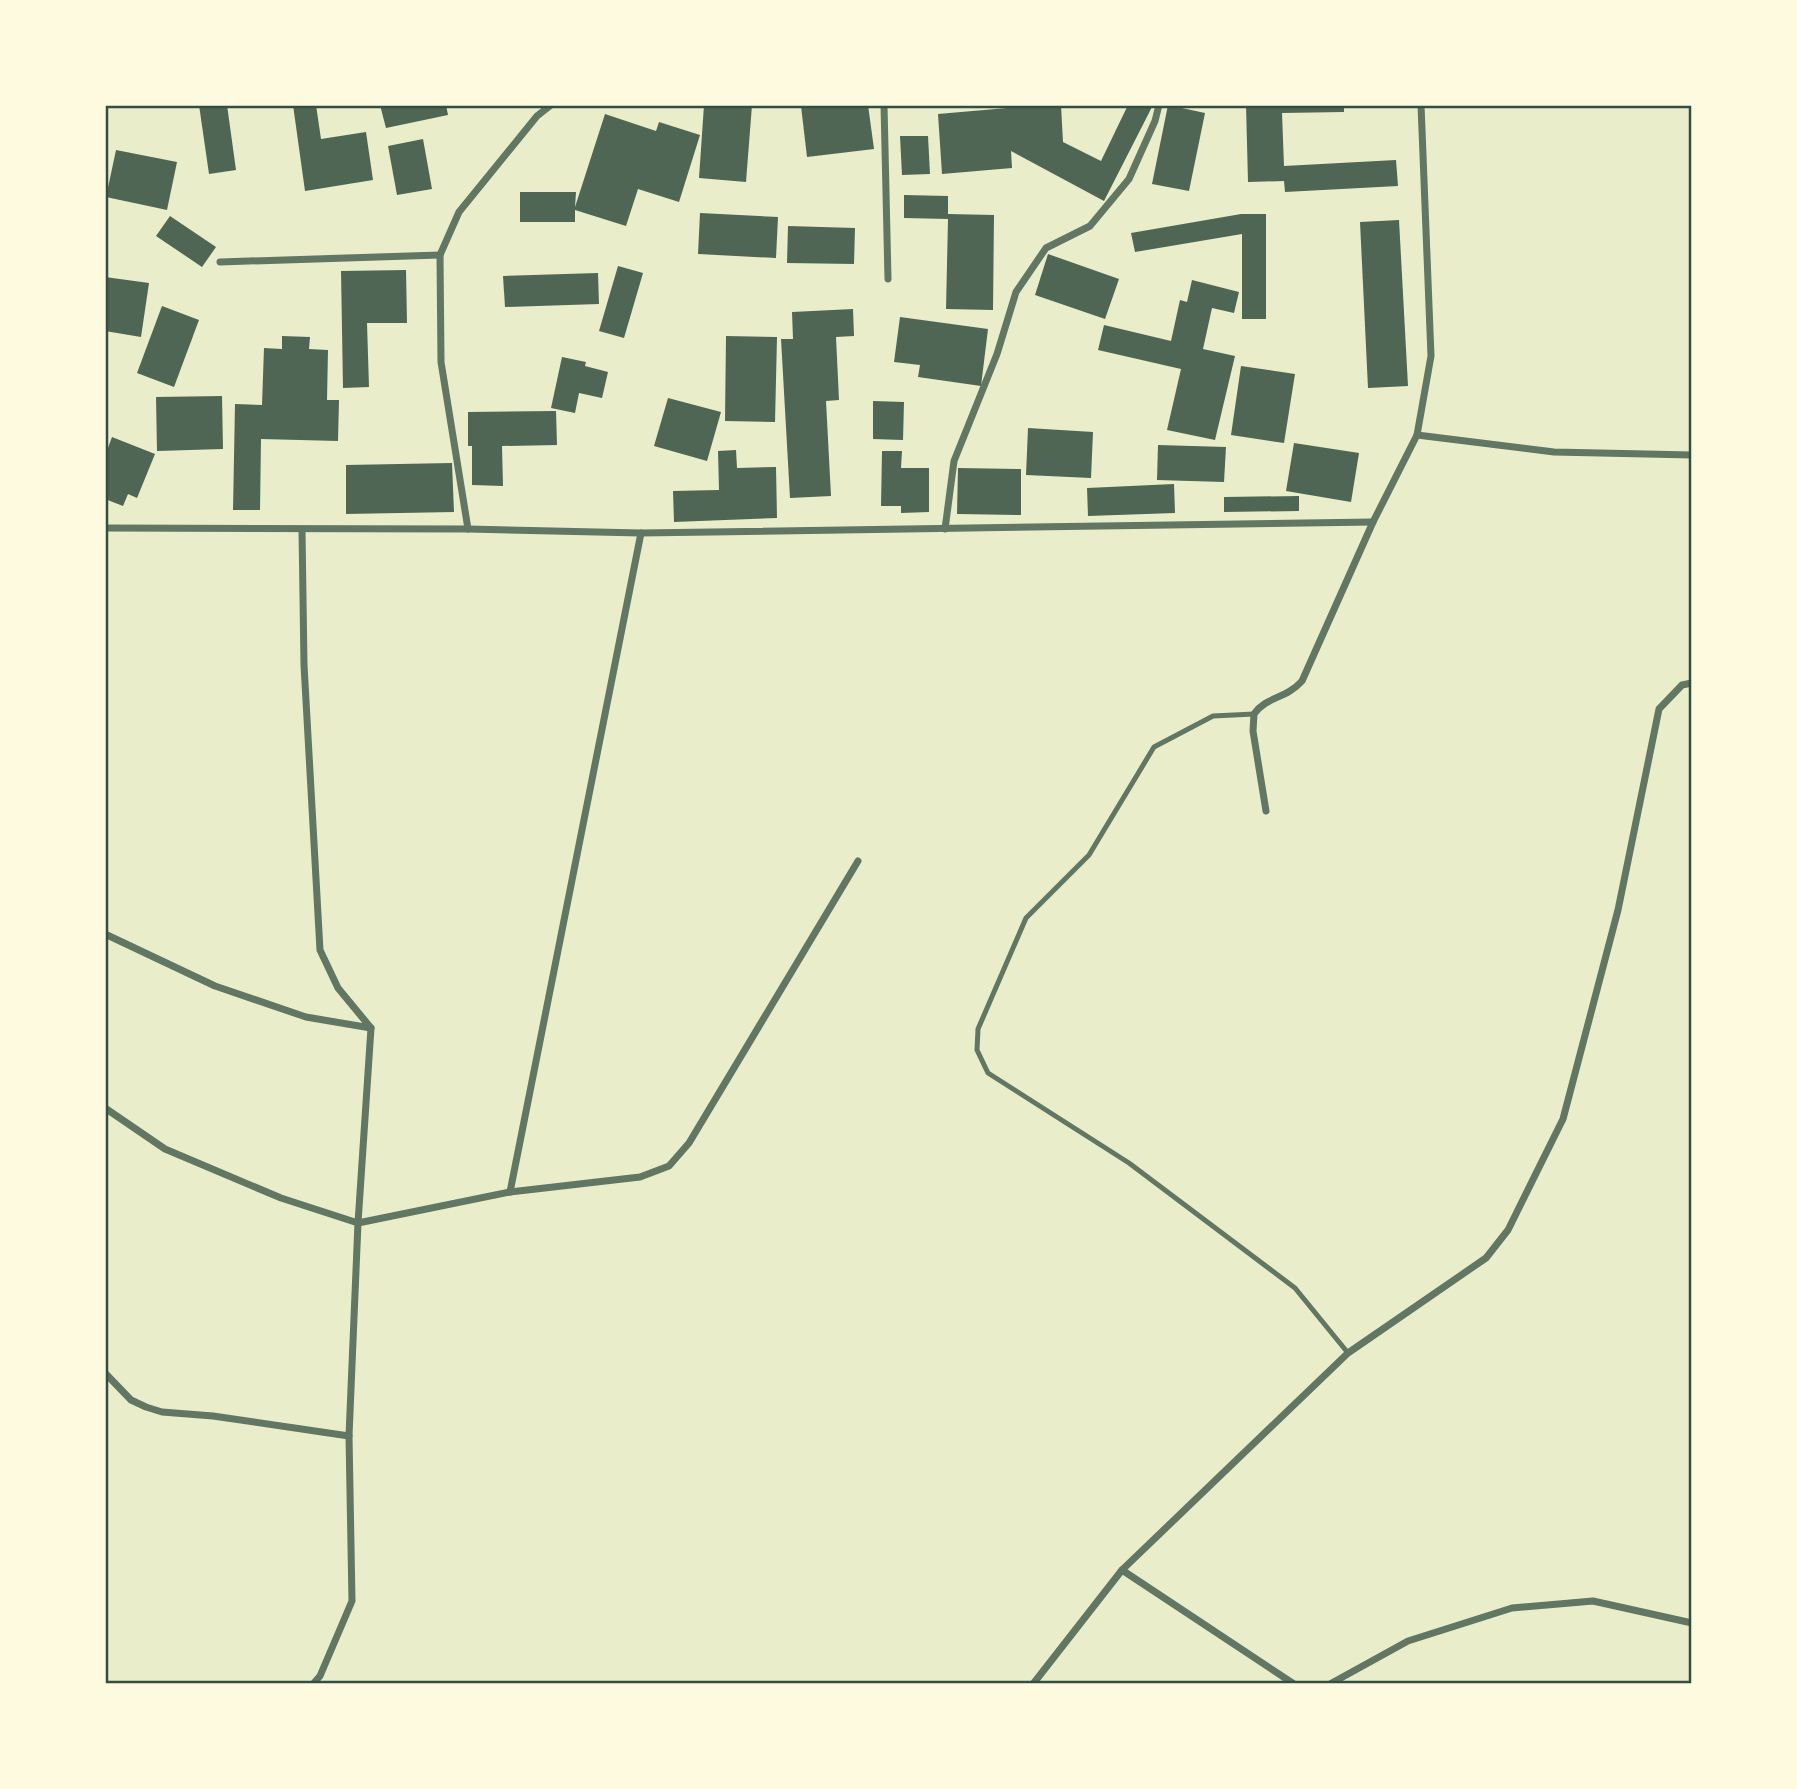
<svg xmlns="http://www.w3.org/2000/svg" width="1797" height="1789" viewBox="0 0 1797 1789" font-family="Montserrat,sans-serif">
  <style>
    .building { fill: #4f6655 }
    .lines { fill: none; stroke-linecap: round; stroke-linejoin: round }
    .service { stroke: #617663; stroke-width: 5 }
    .minor { stroke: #617663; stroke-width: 7 }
    .neatline { fill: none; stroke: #344e41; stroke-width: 2.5 }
  </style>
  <rect width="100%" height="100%" fill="#e9edc9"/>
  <g class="building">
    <polygon points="199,105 227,105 236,170 209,174"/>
    <polygon points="293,105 316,105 321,139 366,132 373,180 305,191"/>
    <polygon points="380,105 446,105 448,115 386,128"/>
    <polygon points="704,105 752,105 746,182 699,178"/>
    <polygon points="868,105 874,149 807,157 801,106"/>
    <polygon points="1007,105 1061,105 1063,142 1101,161 1128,105 1153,105 1104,201 1011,151 1012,168 942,174 938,114 1007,108"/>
    <polygon points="1168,105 1205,113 1189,191 1152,184"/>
    <polygon points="1246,105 1344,105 1344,112 1282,113 1284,166 1396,160 1398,186 1285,192 1284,181 1248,182"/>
    <polygon points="605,114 656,131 659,122 700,135 679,202 638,189 626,226 575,210 575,222 520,222 520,192 576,192 575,207"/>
    <polygon points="900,136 928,136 930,174 902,175"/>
    <polygon points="423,139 432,189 397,195 388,146"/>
    <polygon points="116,150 177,162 167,210 106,197"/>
    <polygon points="904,195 948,196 948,214 994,215 993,310 946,309 948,219 904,218"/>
    <polygon points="700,213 778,217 776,258 698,254"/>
    <polygon points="1241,214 1266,214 1266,319 1242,319 1242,234 1135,252 1131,233"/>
    <polygon points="170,216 216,247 202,267 156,236"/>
    <polygon points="1399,220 1408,386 1368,388 1360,222"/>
    <polygon points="788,226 855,228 854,264 787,263"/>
    <polygon points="1048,254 1119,279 1105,319 1035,295"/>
    <polygon points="618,266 643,273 624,338 599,331"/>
    <polygon points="406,270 407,323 367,323 369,387 343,388 341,271"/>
    <polygon points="598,273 599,304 505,307 503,276"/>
    <polygon points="105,277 149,283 141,337 105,331"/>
    <polygon points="1192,280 1239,292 1234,313 1212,308 1203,349 1235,356 1215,440 1167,430 1181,369 1098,350 1104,325 1171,341 1180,300 1187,302"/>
    <polygon points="162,306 199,320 174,387 137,373"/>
    <polygon points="853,309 854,336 836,337 839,400 826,401 831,496 790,498 781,339 793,339 792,312"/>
    <polygon points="900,317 988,329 981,386 918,377 920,365 894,362"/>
    <polygon points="282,336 310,337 309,349 328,350 327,400 339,400 338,441 261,439 260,510 233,510 235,404 262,405 264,348 282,349"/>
    <polygon points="726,336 777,337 775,422 725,421"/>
    <polygon points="562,357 586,362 585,366 608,372 602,398 579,393 575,413 551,408"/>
    <polygon points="1241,366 1295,374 1284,443 1231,435"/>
    <polygon points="222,396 223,449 157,451 156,397"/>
    <polygon points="668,398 721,412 707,461 654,446"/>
    <polygon points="873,401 904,402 903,440 873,439"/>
    <polygon points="556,411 557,445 502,446 503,486 472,485 472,446 468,446 468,412"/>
    <polygon points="1028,428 1093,432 1091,478 1026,475"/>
    <polygon points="112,437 155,454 137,498 128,494 123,506 105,499 105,456"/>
    <polygon points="1294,443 1359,453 1351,502 1286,491"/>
    <polygon points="1158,445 1226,447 1224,482 1157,480"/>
    <polygon points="736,450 737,468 776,467 777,518 674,522 673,491 719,490 718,451"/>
    <polygon points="882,451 902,451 901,468 929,468 929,512 901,513 901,506 881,506"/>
    <polygon points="452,463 454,512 346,514 346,465"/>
    <polygon points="958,468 1021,469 1021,515 957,514"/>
    <polygon points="1174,484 1175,513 1088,516 1087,488"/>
    <polygon points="1299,496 1299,511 1224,512 1224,497"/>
  </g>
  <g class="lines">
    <polyline class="service" points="1254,714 1213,716 1154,747 1089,855 1026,918 978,1029 977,1050 988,1073 1129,1163 1295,1288 1348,1353"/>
    <g class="minor">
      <polyline points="884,105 888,279"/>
      <polyline points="220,262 440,255"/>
      <polyline points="1417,435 1554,452 1692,455"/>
      <polyline points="105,528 468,529 641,533 1373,522"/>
      <polyline points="468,529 441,362 440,255 459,212 537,116 551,105"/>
      <polyline points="945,529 954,461 997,354 1016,292 1046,248 1090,226 1129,179 1155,121 1159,105"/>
      <polyline points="641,533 510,1192 640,1177 669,1166 689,1143 858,861"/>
      <path d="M 1266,811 L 1253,731 L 1254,714 C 1267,696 1286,699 1302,681 L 1373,522 L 1417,435 L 1431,356 L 1421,105"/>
      <polyline points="105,934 215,986 306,1017 371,1028"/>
      <polyline points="105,1108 165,1149 281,1198 358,1223 371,1028 338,988 320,950 304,665 302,530"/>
      <polyline points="105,1373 131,1400 146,1407 162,1412 213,1416 349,1436"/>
      <polyline points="1122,1570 1294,1684"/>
      <polyline points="313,1684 320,1676 352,1601 349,1436 358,1223 510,1192"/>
      <polyline points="1033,1684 1122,1570 1348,1353 1486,1258 1508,1230 1563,1119 1618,910 1659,709 1682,685 1692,683"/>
      <polyline points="1330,1684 1408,1641 1512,1608 1593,1601 1692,1623"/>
    </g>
  </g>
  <rect width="1797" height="1789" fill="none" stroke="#fefae0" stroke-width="214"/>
  <rect x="107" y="107" width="1583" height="1575" class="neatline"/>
</svg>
